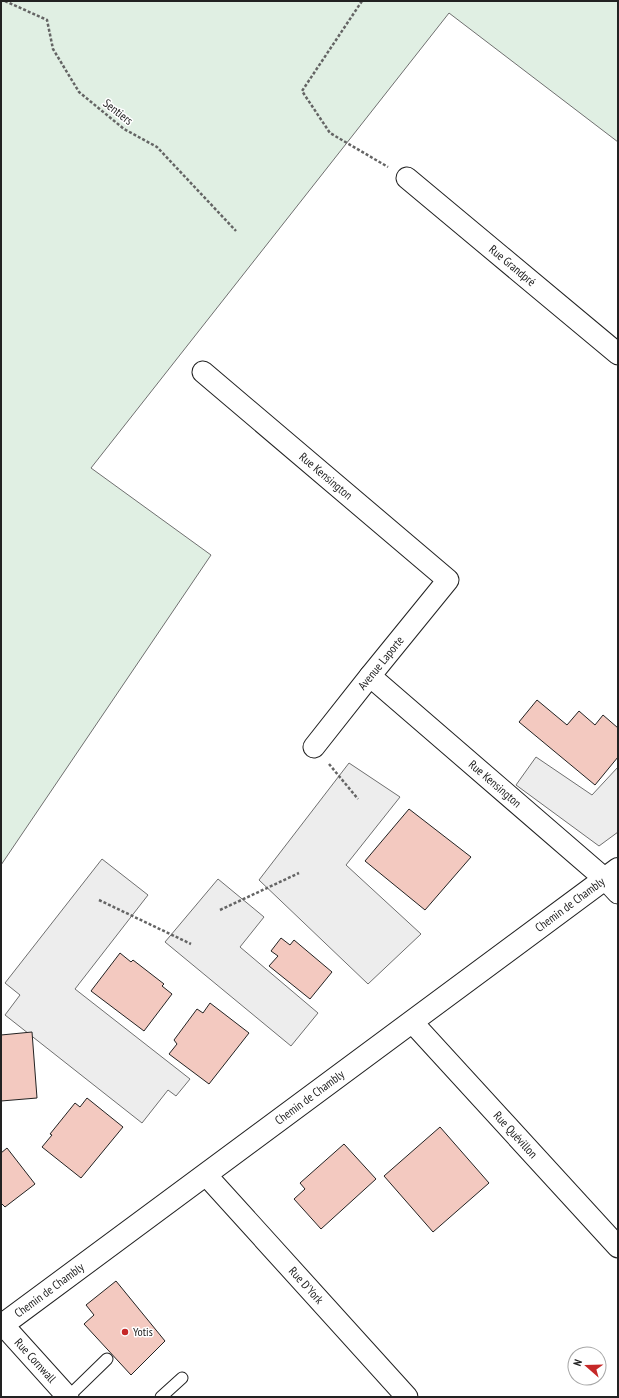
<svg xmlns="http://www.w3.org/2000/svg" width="619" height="1398" viewBox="0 0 619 1398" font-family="'PT Sans Narrow',sans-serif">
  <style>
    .green { fill: #e0efe3; stroke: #6f6f6f }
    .parking { fill: #ededed; stroke: #6f6f6f }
    .building { fill: #f3c9c0; stroke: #222 }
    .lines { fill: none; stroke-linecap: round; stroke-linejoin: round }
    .service-casing { stroke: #222; stroke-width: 13 }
    .minor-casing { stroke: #222; stroke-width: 23 }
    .tertiary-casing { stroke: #222; stroke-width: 24 }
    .path { stroke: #646464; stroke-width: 2.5; stroke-dasharray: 3 2; stroke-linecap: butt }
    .service { stroke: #fff; stroke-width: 11 }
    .minor { stroke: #fff; stroke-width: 21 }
    .tertiary { stroke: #fff; stroke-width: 22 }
    .poi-dot { fill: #c62828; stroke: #fff; stroke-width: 1.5 }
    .labels { text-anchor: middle; stroke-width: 3; stroke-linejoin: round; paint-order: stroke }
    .street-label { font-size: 12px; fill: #222; stroke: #fff }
    .poi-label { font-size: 12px; fill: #222; stroke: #fff; text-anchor: start }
  </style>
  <rect width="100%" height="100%" fill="#fff"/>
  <polygon class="green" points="1,1 618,1 618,142 449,13 91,468 211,555 1,865"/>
  <g class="parking">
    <polygon points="536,757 592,795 618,767 618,832 599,846 516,785"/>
    <polygon points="349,763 400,797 346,865 421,934 368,984 259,880"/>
    <polygon points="102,859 148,895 75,989 190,1079 176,1096 168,1090 142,1123 5,1015 20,995 5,983"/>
    <polygon points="218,879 264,917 240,947 318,1013 291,1046 165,942"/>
  </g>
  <g class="building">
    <polygon points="537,700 567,725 579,711 595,725 603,715 618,728 618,757 595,785 519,722"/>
    <polygon points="409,809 471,857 425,910 365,861"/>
    <polygon points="281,938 290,945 294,940 332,972 310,999 269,966 278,956 271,951"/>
    <polygon points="120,953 131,962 133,960 164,984 162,986 172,994 144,1031 91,991"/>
    <polygon points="210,1003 249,1033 209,1084 169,1054 177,1044 174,1040 197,1009 203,1013"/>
    <polygon points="32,1032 37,1098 1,1101 1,1035"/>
    <polygon points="87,1098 123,1127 81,1178 42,1147 52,1135 50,1134 75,1103 80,1107"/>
    <polygon points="440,1127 489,1183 433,1232 384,1176"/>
    <polygon points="344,1144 376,1179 321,1229 294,1199 305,1189 300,1183"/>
    <polygon points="7,1148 35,1184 5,1207 1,1203 1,1153"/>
    <polygon points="116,1281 165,1341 131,1375 84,1324 94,1315 86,1305"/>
  </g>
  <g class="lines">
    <defs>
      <g id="service">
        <polyline points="68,1397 107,1359"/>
        <polyline points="161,1397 182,1378"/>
      </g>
      <g id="minor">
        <path id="s1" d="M 407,178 L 618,354"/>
        <path id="s2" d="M 203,372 L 448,580 L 370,676 L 314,747"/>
        <path id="s3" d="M 370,676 L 605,879 L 618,893"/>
        <path id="s4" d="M 412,1022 L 618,1247"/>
        <path id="s5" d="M 206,1175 L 407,1397"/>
        <path id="s6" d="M 3,1325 L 68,1397"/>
      </g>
      <g id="tertiary">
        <path id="s7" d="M 1,1326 L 618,869"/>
      </g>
    </defs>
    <use href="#service" class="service-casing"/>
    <use href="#minor" class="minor-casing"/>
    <use href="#tertiary" class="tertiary-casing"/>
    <g class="path">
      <polyline points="5,1 47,20 53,49 79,92 124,129 157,147 236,231"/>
      <polyline points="362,1 302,91 330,133 388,167"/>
      <polyline points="329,764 358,799"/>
      <polyline points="99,900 191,944"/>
      <polyline points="220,910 299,873"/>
    </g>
    <use href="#service" class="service"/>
    <use href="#minor" class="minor"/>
    <use href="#tertiary" class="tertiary"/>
  </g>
  <circle class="poi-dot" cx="125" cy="1332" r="4"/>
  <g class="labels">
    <g class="street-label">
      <text transform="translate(118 112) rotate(38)" y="4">Sentiers</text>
      <text dy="4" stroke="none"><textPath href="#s1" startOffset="137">Rue Grandpré</textPath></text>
      <text dy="4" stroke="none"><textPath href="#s2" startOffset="161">Rue Kensington</textPath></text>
      <text transform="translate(381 663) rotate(-51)" y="4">Avenue Laporte</text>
      <text dy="4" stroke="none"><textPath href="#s3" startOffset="165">Rue Kensington</textPath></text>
      <text dy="4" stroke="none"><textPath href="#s7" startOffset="708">Chemin de Chambly</textPath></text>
      <text dy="4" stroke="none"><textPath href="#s7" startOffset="384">Chemin de Chambly</textPath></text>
      <text dy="4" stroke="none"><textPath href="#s4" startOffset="153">Rue Quévillon</textPath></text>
      <text dy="4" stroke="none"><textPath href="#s5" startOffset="149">Rue D'York</textPath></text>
      <text dy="4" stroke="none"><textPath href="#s7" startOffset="60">Chemin de Chambly</textPath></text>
      <text dy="4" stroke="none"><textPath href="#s6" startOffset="48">Rue Cornwall</textPath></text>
    </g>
    <g class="poi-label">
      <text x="133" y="1336">Yotis</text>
    </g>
  </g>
  <rect width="619" height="1398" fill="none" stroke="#222222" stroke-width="4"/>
  <g transform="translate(587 1366) rotate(290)"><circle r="19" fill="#ffffff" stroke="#a7a7a7"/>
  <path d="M0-3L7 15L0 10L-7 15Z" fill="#c62828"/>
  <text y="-6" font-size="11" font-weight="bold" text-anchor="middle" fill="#222222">N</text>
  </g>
</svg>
